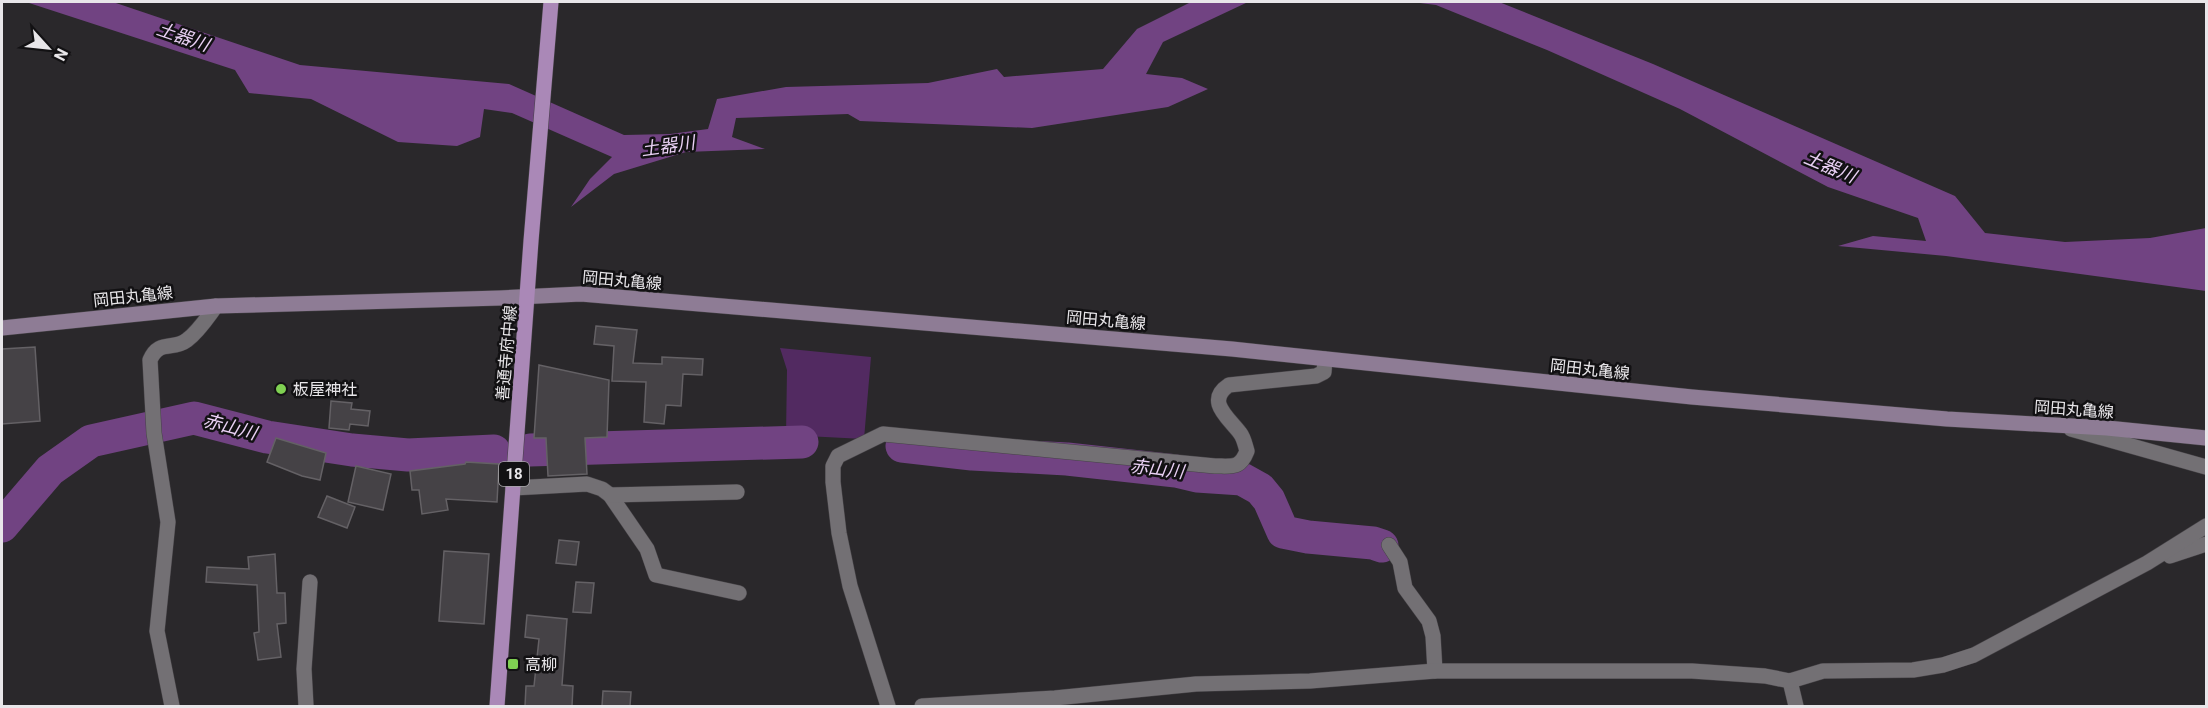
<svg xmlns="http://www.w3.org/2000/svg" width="2208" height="708" viewBox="0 0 2208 708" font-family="Roboto,'Noto Sans JP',sans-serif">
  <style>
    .green { fill: #522a61 }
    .water { fill: #714382 }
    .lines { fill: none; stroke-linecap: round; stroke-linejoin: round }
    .river { stroke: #714382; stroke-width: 33 }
    .building { fill: #454246; stroke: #646165; stroke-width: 1.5 }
    .street-casing { stroke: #464347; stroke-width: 16 }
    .secondary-casing { stroke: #464347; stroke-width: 16 }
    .primary-casing { stroke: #464347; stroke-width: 16 }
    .street { stroke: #737074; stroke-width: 15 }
    .secondary { stroke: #8e7c95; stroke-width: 15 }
    .primary { stroke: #aa88b7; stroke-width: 15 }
    .poi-dot { fill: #7fd052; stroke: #121113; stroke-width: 2 }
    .labels { text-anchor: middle; stroke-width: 5; stroke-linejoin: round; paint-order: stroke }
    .shield { fill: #121113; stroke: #a8a6a9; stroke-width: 1.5 }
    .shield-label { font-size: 15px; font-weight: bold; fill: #e8e6e9 }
    .street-label { font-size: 16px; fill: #e8e6e9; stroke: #121113 }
    .poi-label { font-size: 16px; fill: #e8e6e9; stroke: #121113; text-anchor: start }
    .water-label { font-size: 18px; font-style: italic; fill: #ead1f5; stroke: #121113 }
  </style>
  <rect width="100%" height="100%" fill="#2a282b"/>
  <polygon class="green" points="780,348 871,357 864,439 786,435 787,370"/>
  <g class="water">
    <polygon points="26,2 113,2 300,65 509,84 624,135 670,134 708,129 717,99 786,87 928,83 997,69 1004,77 1103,69 1137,29 1191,2 1248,2 1163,42 1146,74 1182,78 1208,89 1168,107 1032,128 860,121 848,114 736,118 732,137 765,149 686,152 614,174 571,207 590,179 612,157 512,113 484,109 480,137 457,146 398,142 311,99 249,93 235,70"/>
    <polygon points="1412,2 1499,2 1653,64 1955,196 1985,233 2065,242 2150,238 2206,228 2206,291 1946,256 1838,246 1873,236 1926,241 1918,218 1828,187 1680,109 1547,50 1436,5"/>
  </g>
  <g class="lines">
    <g class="river">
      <polyline points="902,446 972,454 1067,459 1176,471 1197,476 1242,479 1260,489 1269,500 1283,532 1308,537 1373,543 1382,546"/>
      <polyline points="530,450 802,442"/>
      <polyline points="2,526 50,470 91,441 194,418 267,437 352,450 408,455 494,451"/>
    </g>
  </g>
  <g class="building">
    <polygon points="596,326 637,330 633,363 662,364 662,357 703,359 702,375 683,374 681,406 666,405 664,424 644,422 646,382 612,381 614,346 594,344"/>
    <polygon points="35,347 40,421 2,424 2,349"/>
    <polygon points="539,365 609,380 607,437 585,438 587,474 548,476 546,438 534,438"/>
    <polygon points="331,401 352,403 351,409 370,411 368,426 350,424 349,430 329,428"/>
    <polygon points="276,438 326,453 320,480 302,476 267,462"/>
    <polygon points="466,462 499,464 497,502 446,499 448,510 422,514 419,490 412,490 410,471 465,464"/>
    <polygon points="356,466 391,474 383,510 348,502"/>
    <polygon points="327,496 355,507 347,528 318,517"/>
    <polygon points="559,540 579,542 576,565 556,563"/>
    <polygon points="444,551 489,554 484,624 439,621"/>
    <polygon points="275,554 277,593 285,593 286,623 277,624 281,657 258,660 254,633 259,632 257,585 206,582 207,567 249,569 248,557"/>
    <polygon points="576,582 594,583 591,613 573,612"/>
    <polygon points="527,615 567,619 562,685 573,686 572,706 525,706 526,686 534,686 539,639 525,637"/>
    <polygon points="603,691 631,692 630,706 602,706"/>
  </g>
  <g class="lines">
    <defs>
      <g id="street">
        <polyline points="2071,429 2206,467"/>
        <polyline points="513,488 587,484 602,489 610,495 647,549 656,575 739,593"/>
        <polyline points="610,495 737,492"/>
        <polyline points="1389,545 1400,562 1405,588 1429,621 1433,636 1435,671"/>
        <polyline points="2170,556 2206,544"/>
        <polyline points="1790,681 1796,706"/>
        <path d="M 172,706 L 157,631 L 168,522 L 154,433 L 150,360 C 159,339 173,351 187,340 C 199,331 207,318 216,306"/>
        <polyline points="306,706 304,669 310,582"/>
        <path d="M 888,706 L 850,586 L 839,533 L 833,482 L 833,466 L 838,456 L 883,434 L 1215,466 C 1233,466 1240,469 1247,451 C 1245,445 1244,438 1240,433 C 1228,417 1205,401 1229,385 L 1316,376 L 1324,372 L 1325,359"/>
        <polyline points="922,706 1055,698 1196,684 1310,681 1435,671 1692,671 1765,676 1790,681 1823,671 1913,670 1943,665 1974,655 2147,563 2206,526"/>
      </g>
      <polyline id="secondary" points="2,328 216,306 500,298 581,294 1232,349 1692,397 1947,419 2107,428 2206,438"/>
      <polyline id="primary" points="497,706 531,241 551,2"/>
    </defs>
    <use href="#street" class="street-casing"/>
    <use href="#secondary" class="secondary-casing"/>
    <use href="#primary" class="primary-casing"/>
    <use href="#street" class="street"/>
    <use href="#secondary" class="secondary"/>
    <use href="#primary" class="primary"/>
  </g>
  <g class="poi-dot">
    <circle cx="281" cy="389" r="6"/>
    <rect x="507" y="658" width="12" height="12" rx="3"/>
  </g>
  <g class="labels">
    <rect class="shield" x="499" y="462" width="30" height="24" rx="4.5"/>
    <g class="shield-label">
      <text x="514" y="479">18</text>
    </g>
    <g class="street-label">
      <text transform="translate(622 280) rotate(5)" y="6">岡田丸亀線</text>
      <text transform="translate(133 296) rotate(-6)" y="6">岡田丸亀線</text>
      <text transform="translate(1106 320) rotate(5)" y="6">岡田丸亀線</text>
      <text transform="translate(506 353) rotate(-85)" y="6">善通寺府中線</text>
      <text transform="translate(1590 369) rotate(6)" y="6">岡田丸亀線</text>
      <text transform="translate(2074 409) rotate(4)" y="6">岡田丸亀線</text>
    </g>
    <g class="poi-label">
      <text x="293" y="395">板屋神社</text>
      <text x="525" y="670">高柳</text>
    </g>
    <g class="water-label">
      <text transform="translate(183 37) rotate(19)" y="6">土器川</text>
      <text transform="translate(668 146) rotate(-8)" y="6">土器川</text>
      <text transform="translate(1830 167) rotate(23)" y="6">土器川</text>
      <text transform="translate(230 427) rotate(15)" y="6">赤山川</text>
      <text transform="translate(1157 469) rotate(7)" y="6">赤山川</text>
    </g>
  </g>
  <rect width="2208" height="708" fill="none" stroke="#e8e6e9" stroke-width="6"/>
  <g transform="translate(48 48) rotate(117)" stroke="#121113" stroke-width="4.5" paint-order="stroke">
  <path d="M0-4.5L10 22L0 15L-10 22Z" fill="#e8e6e9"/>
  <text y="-9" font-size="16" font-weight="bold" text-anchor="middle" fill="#e8e6e9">N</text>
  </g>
</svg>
